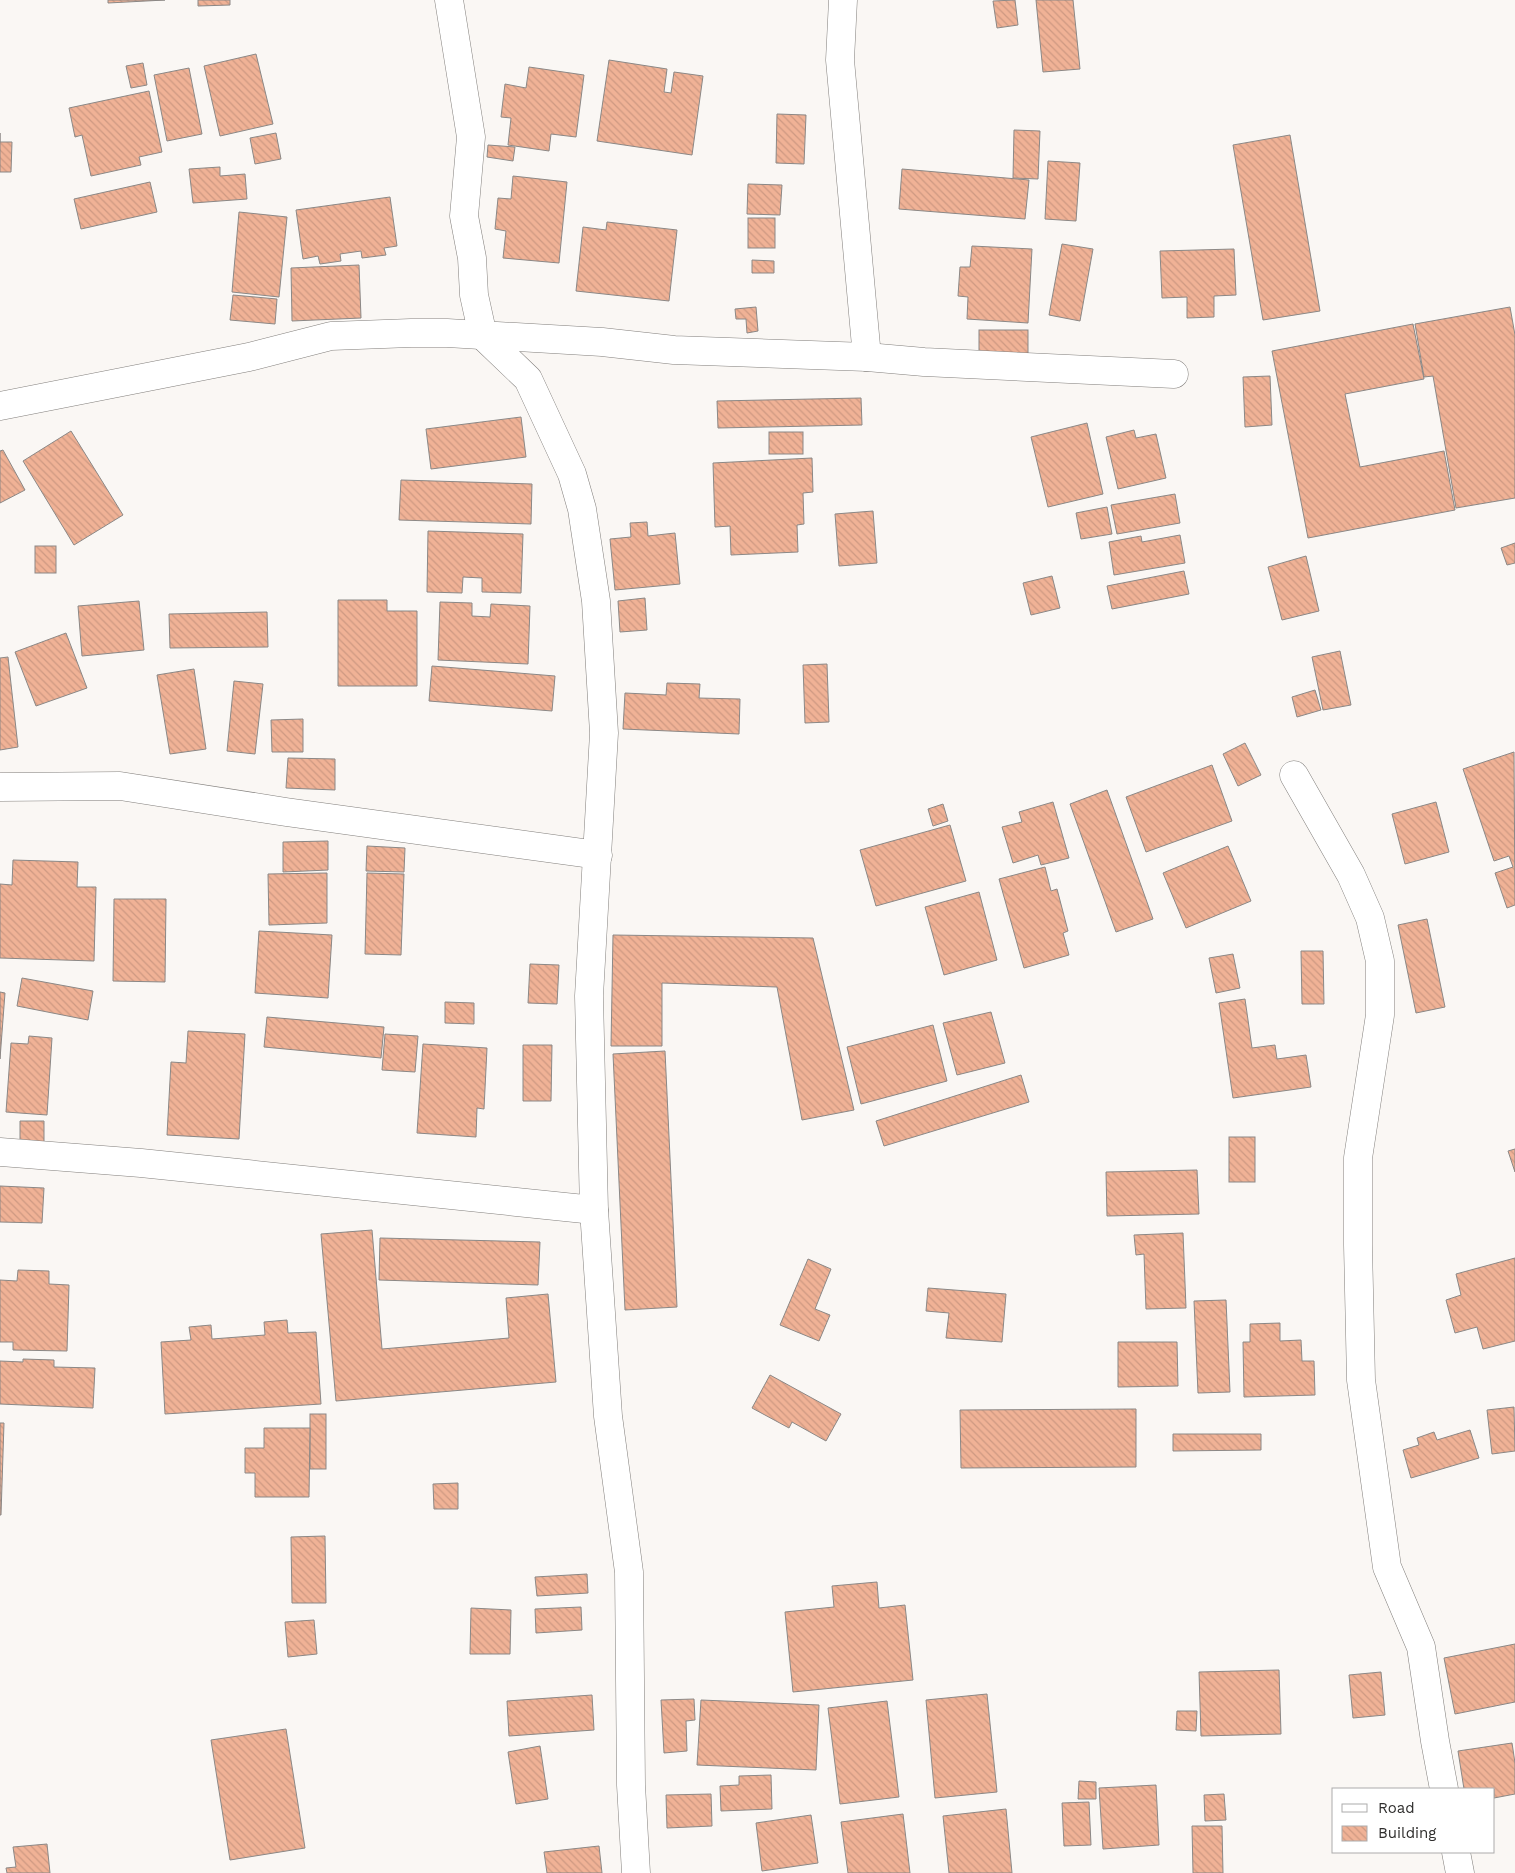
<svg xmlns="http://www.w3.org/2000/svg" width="1515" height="1873" viewBox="0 0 1515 1873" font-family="'Work Sans',sans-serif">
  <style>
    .building { fill: url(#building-back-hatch); stroke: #8b8886 }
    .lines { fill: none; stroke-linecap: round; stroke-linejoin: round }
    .street-casing { stroke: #827f7c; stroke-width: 29 }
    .street { stroke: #fff; stroke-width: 28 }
  </style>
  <defs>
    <pattern id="building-back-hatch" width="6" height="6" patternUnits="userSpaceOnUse" patternTransform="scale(1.25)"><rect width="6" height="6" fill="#f0b296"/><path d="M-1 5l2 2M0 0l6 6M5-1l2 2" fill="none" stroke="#ce9982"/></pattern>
  </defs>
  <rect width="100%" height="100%" fill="#faf7f4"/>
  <g class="building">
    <polygon points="108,0 165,0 108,3"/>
    <polygon points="198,0 230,0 230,5 198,6"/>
    <polygon points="1015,0 1018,25 997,28 993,1"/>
    <polygon points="1036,0 1073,0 1080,69 1043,72"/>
    <polygon points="256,54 273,124 220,136 204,66"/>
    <polygon points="609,60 667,69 664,92 671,93 674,72 703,76 692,155 597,141"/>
    <polygon points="143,63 147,85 131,88 126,66"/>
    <polygon points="529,67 584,75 576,137 551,134 549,151 508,145 511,118 501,117 505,84 526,88"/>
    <polygon points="189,68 202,134 167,141 154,75"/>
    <polygon points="149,91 162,152 139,157 141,165 91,176 82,135 75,137 69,108"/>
    <polygon points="777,114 806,115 804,164 776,163"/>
    <polygon points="1014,130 1040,131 1038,179 1013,178"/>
    <polygon points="0,133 0,142 12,142 11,172 0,172"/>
    <polygon points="276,133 281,159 255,164 250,138"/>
    <polygon points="1290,135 1320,311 1263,320 1233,145"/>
    <polygon points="488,145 515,147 513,161 487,157"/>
    <polygon points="1048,161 1080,163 1076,221 1045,219"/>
    <polygon points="220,167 220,176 245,174 247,199 193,203 189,169"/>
    <polygon points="902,169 1029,180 1025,219 899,209"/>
    <polygon points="513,176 567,182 559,263 503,258 506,231 495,229 498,198 511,199"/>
    <polygon points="150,182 157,212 81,229 74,199"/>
    <polygon points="748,184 782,185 780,215 747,214"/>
    <polygon points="390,197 397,246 384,248 386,255 362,258 361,251 340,254 341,261 320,264 318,256 303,259 296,210"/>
    <polygon points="239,212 287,217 279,297 232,292"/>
    <rect x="748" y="218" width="27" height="30"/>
    <polygon points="607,222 677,230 669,301 576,291 583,227 606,230"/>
    <polygon points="1062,244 1093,249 1080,321 1049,315"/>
    <polygon points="972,246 1032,249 1028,323 967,319 968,297 958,296 960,267 970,267"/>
    <polygon points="1234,249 1236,295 1214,296 1214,317 1187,318 1187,297 1162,298 1160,251"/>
    <polygon points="752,260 774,261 774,273 752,273"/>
    <polygon points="359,265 361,318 292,321 291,268"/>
    <polygon points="233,295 277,299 275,324 230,320"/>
    <polygon points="756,307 758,331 747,333 746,319 736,319 735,309"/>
    <polygon points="1510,307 1515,335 1515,498 1456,508 1433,376 1424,377 1415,324"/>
    <polygon points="1413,324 1424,379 1345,394 1360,467 1444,451 1455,510 1308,538 1272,351"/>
    <rect x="979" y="330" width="49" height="28"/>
    <polygon points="1270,376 1272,425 1245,427 1243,377"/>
    <polygon points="861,398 862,425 718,428 717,401"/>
    <polygon points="521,417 526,457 431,469 426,429"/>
    <polygon points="1087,423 1103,494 1048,507 1031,437"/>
    <polygon points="1134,430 1136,438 1156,434 1166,478 1118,489 1106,437"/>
    <polygon points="71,431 123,515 74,545 23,461"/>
    <rect x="769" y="432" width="34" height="22"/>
    <polygon points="3,450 25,490 0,503 0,451"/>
    <polygon points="812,458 813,492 803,493 804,524 797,525 798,552 731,555 730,526 715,527 713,463"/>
    <polygon points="401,480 532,484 531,524 399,520"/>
    <polygon points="1175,494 1180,523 1117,534 1111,505"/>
    <polygon points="1107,507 1112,534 1081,539 1076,513"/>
    <polygon points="873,511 877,563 839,566 835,514"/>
    <polygon points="647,522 648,536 675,533 680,584 615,590 610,539 631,537 630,523"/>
    <polygon points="428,531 523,534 521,593 482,592 482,578 463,577 462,593 427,592"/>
    <polygon points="1180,535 1185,563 1114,575 1109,542 1141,536 1142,542"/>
    <polygon points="1515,543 1515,563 1507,565 1501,548"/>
    <rect x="35" y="546" width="21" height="27"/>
    <polygon points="1306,556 1319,611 1282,620 1268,567"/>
    <polygon points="1184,571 1189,594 1112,609 1107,586"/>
    <polygon points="1052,576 1060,608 1031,615 1023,583"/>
    <polygon points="645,598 647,630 620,632 618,601"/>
    <polygon points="338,600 387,600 387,611 417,611 417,686 338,686"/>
    <polygon points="139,601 144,650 82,656 78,606"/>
    <polygon points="440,602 472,603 472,616 490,617 491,604 530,606 528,664 438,660"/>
    <polygon points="267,612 268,647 170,648 169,614"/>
    <polygon points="66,633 87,688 36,706 15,652"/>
    <polygon points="1340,651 1351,705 1323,710 1312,657"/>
    <polygon points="8,657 18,747 0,750 0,658"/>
    <polygon points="827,664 829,722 805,723 803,665"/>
    <polygon points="432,666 555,676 552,711 429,701"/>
    <polygon points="194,669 206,749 170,754 157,675"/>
    <polygon points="234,681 263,684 255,754 227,751"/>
    <polygon points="667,683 700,684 699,698 740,699 739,734 623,729 625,693 666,695"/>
    <polygon points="1315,690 1321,710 1297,717 1292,697"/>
    <polygon points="303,719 303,752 272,752 271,720"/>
    <polygon points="1245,743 1261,775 1238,786 1223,754"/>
    <polygon points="1514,752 1515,905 1507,908 1495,873 1513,867 1509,856 1494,861 1463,769"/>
    <polygon points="288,758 335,759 335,790 286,788"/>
    <polygon points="1212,765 1232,821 1146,852 1126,797"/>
    <polygon points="1107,790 1153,919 1116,932 1070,804"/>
    <polygon points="1053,802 1069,858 1041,865 1038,855 1013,863 1002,827 1022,822 1019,812"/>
    <polygon points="1436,802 1449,852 1405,864 1392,814"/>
    <polygon points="943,804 948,821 933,826 928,809"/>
    <polygon points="950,825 966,881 876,906 860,850"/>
    <polygon points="328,841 328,870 283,872 283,842"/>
    <polygon points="367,846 405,848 404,872 366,871"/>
    <polygon points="1228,846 1251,901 1186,928 1163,873"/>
    <polygon points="13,860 78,862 77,887 96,887 94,961 0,958 0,884 12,885"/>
    <polygon points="1045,867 1051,891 1057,889 1068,931 1063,933 1069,955 1024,968 999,879"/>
    <polygon points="327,873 327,923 269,925 268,874"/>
    <polygon points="367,873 404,874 401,955 365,954"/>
    <polygon points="979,892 997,960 944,975 925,907"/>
    <polygon points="114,899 166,899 165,982 113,981"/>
    <polygon points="1427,919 1445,1007 1416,1013 1398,925"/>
    <polygon points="259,931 332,935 328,998 255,993"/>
    <polygon points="613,935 813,938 854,1110 802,1120 777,987 662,983 662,1046 611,1046"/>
    <polygon points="1301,951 1323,951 1324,1004 1302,1004"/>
    <polygon points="1233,954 1240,988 1216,993 1209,958"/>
    <polygon points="530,964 559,965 557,1004 528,1003"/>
    <polygon points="22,978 93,991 88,1020 17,1006"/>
    <polygon points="0,992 5,993 0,1059"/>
    <polygon points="1245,999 1252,1048 1275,1045 1277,1059 1306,1055 1311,1087 1233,1098 1219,1003"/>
    <polygon points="445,1002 474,1003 474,1024 445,1023"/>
    <polygon points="991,1012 1005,1063 957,1075 943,1023"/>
    <polygon points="267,1017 384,1027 381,1058 264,1047"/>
    <polygon points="933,1025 947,1081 861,1104 847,1047"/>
    <polygon points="188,1031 245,1034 239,1139 167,1135 171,1062 186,1063"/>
    <polygon points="385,1034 418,1036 415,1072 382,1070"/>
    <polygon points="29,1036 52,1038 47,1115 6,1112 11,1043 28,1044"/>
    <polygon points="423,1044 487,1048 484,1109 477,1108 476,1137 417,1133"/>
    <polygon points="523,1045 552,1045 551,1101 523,1101"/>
    <polygon points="665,1051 677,1307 625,1310 613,1054"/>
    <polygon points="1021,1075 1029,1102 884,1146 876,1121"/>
    <polygon points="20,1121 44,1121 44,1143 20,1142"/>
    <rect x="1229" y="1137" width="26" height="45"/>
    <polygon points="1515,1149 1515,1172 1508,1151"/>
    <polygon points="1197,1170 1199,1214 1107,1216 1106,1172"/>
    <polygon points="0,1186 44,1188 42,1223 0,1222"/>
    <polygon points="372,1230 382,1349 509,1338 506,1298 548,1294 556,1382 336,1401 321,1234"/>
    <polygon points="1183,1233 1186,1308 1146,1309 1144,1254 1136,1255 1134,1235"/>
    <polygon points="380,1238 540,1242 538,1285 379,1280"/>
    <polygon points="1515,1258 1515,1341 1483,1349 1477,1327 1455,1333 1446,1300 1461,1295 1456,1274"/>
    <polygon points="808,1259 831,1269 815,1309 830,1315 819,1341 780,1325"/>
    <polygon points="18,1270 49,1271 49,1284 69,1285 67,1351 13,1350 13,1342 0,1342 0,1280 17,1281"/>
    <polygon points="928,1288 1006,1294 1002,1342 946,1338 949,1313 926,1311"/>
    <polygon points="1226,1300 1230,1392 1198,1393 1194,1301"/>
    <polygon points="287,1320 288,1333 316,1332 321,1404 165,1414 161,1342 191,1340 189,1327 211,1325 212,1339 265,1335 264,1322"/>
    <polygon points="1280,1323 1280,1341 1301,1340 1302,1361 1314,1361 1315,1395 1244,1397 1243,1342 1250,1342 1250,1324"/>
    <polygon points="1118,1342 1177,1342 1178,1386 1118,1387"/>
    <polygon points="23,1359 54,1360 54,1367 95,1368 93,1408 0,1404 0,1361 23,1362"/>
    <polygon points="770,1375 841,1414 826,1441 792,1422 789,1428 752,1408"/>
    <polygon points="1514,1407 1515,1451 1492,1454 1487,1410"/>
    <polygon points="1136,1409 1136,1467 961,1468 960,1410"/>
    <rect x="310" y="1414" width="16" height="55"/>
    <polygon points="0,1423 4,1423 1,1515 0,1515"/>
    <polygon points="264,1428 310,1428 309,1497 255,1497 255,1473 245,1473 245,1448 264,1448"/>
    <polygon points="1470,1430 1479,1458 1411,1478 1403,1450 1419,1445 1417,1438 1434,1432 1437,1440"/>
    <polygon points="1173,1434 1261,1434 1261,1450 1173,1451"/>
    <polygon points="458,1483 458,1509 434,1509 433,1484"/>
    <polygon points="325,1536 326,1603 292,1603 291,1537"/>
    <polygon points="587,1574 588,1593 537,1596 535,1577"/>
    <polygon points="877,1582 879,1608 905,1605 913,1680 793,1692 785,1612 834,1607 832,1586"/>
    <polygon points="581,1607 582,1630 536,1633 535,1609"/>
    <polygon points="471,1608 511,1610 510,1654 470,1654"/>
    <polygon points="314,1620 317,1654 288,1657 285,1622"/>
    <polygon points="1515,1644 1515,1702 1455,1714 1444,1658"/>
    <polygon points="1279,1670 1281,1734 1201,1736 1199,1672"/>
    <polygon points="1381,1672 1385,1715 1353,1718 1349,1675"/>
    <polygon points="987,1694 997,1792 935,1798 926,1700"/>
    <polygon points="592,1695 594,1730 509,1736 507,1701"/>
    <polygon points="694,1699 695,1720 686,1721 687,1751 664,1753 661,1700"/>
    <polygon points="701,1700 819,1705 816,1770 697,1765"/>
    <polygon points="887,1701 899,1797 840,1804 828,1708"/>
    <polygon points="1177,1711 1197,1711 1196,1731 1176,1730"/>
    <polygon points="286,1729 305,1848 230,1860 211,1740"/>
    <polygon points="1512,1743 1515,1763 1515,1794 1494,1798 1494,1789 1464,1789 1458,1751"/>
    <polygon points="540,1746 548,1799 516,1804 508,1752"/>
    <polygon points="771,1775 772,1809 721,1811 720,1786 739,1785 739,1776"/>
    <polygon points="1079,1781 1096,1782 1096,1799 1078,1799"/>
    <polygon points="1156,1785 1159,1845 1103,1849 1099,1788"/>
    <polygon points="711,1794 712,1826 667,1828 666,1795"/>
    <polygon points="1224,1794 1226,1820 1205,1821 1204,1795"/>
    <polygon points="1089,1802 1091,1845 1064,1846 1062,1803"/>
    <polygon points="1006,1809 1012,1873 949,1873 943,1816"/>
    <polygon points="903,1814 910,1873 848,1873 841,1822"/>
    <polygon points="811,1815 818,1863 762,1871 756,1823"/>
    <polygon points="1192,1826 1222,1826 1223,1873 1193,1873"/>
    <polygon points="47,1844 50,1873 7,1873 6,1868 16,1867 13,1847"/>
    <polygon points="599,1846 602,1873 547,1873 544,1852"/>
  </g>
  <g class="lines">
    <defs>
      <g id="street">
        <polyline points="449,0 471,137 464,216 472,258 474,295 483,336 528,379 572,474 582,509 596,601 604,733 589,996 594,1210 608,1416 629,1572 631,1785 636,1873"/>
        <polyline points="843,0 840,60 867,357"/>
        <polyline points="0,406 249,357 331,336 411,333 447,333 602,342 674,350 867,357 924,362 1174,374"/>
        <polyline points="1294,775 1351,875 1370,918 1380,961 1380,1015 1358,1158 1358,1245 1361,1380 1387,1567 1421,1647 1435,1741 1444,1789"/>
        <polyline points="0,787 120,786 286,812 598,855"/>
        <polyline points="0,1152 141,1163 594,1210"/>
        <polyline points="1456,1852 1460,1873"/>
      </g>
    </defs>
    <use href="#street" class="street-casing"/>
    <use href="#street" class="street"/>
  </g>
  <rect x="1332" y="1788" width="162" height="65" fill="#ffffff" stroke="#acabab"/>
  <rect x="1342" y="1804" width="25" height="8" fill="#ffffff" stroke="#acabab"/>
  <text x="1378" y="1813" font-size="15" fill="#2f2e2d">Road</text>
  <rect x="1342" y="1826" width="25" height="15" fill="url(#building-back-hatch)" stroke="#acabab"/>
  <text x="1378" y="1838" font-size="15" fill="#2f2e2d">Building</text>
</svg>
